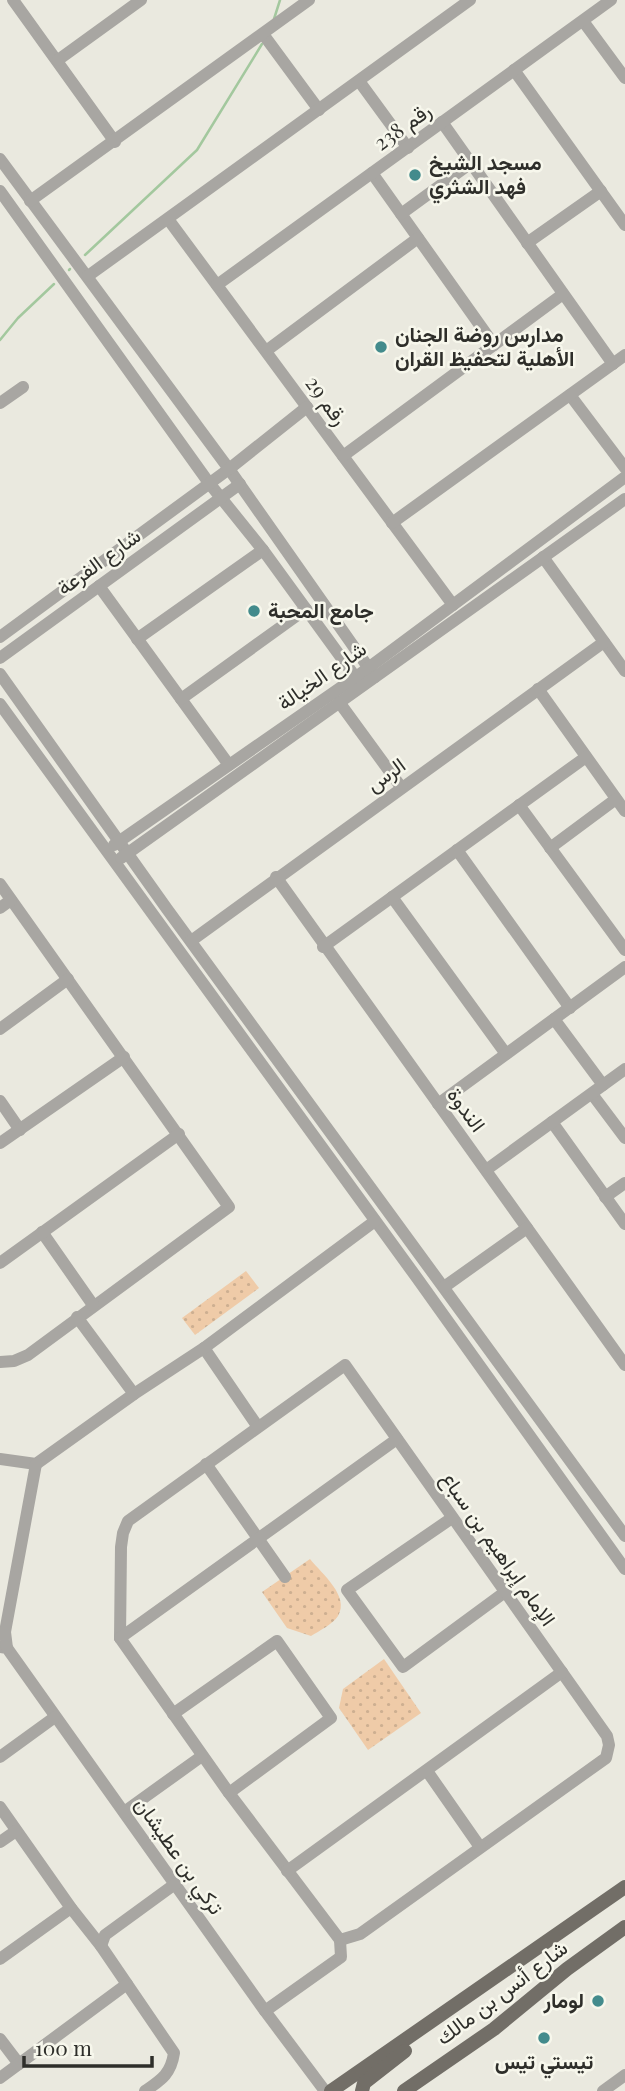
<svg xmlns="http://www.w3.org/2000/svg" width="625" height="2091" viewBox="0 0 625 2091" font-family="'Playfair Display',Vazirmatn,serif">
  <style>
    .grass { fill: url(#grass-dots) }
    .lines { fill: none; stroke-linecap: round; stroke-linejoin: round }
    .stream { stroke: #a3c89e; stroke-width: 2.5 }
    .minor { stroke: #a8a6a2; stroke-width: 12 }
    .major { stroke: #726e67; stroke-width: 14 }
    .poi-dot { fill: #438b8c; stroke: #f7f7ec; stroke-width: 2.5 }
    .labels { text-anchor: middle; stroke-width: 5; stroke-linejoin: round; paint-order: stroke }
    .street-label { font-size: 21px; fill: #2e2e2a; stroke: #f7f7ec }
    .poi-label { font-size: 21px; font-weight: bold; fill: #2e2e2a; stroke: #f7f7ec; text-anchor: start }
  </style>
  <defs>
    <pattern id="grass-dots" width="8" height="8" patternUnits="userSpaceOnUse" patternTransform="scale(1.75)"><rect width="8" height="8" fill="#efcba8"/><path d="M2 2h.1M6 6h.1" fill="none" stroke="#cdaf91" stroke-width="1.8" stroke-linecap="round"/></pattern>
  </defs>
  <rect width="100%" height="100%" fill="#eae9df"/>
  <g class="grass">
    <polygon points="246,1271 259,1288 195,1335 182,1318"/>
    <path d="M 310,1559 C 322,1574 350,1596 338,1616 C 333,1624 319,1631 311,1636 L 287,1628 L 262,1592 Z"/>
    <polygon points="384,1659 421,1713 368,1750 339,1708 343,1689"/>
  </g>
  <g class="lines">
    <g class="stream">
      <polyline points="274,19 280,0"/>
      <polyline points="85,255 197,150 262,44"/>
      <polyline points="69,270 70,269"/>
      <polyline points="0,340 18,318 54,284"/>
    </g>
    <g class="minor">
      <polyline points="13,0 115,142"/>
      <polyline points="583,21 625,78"/>
      <polyline points="263,34 319,110"/>
      <polyline points="58,60 141,0"/>
      <polyline points="514,70 625,225"/>
      <polyline points="359,81 408,148"/>
      <polyline points="442,122 613,364"/>
      <polyline points="0,159 229,469 375,677"/>
      <polyline points="372,173 494,345"/>
      <polyline points="0,191 209,483 263,550 359,682"/>
      <polyline points="30,201 309,0"/>
      <polyline points="401,214 471,163"/>
      <polyline points="168,219 453,605"/>
      <polyline points="527,243 601,191"/>
      <polyline points="88,276 470,0"/>
      <polyline points="217,285 611,0"/>
      <polyline points="266,351 418,238"/>
      <polyline points="570,395 625,468"/>
      <polyline points="0,403 23,387"/>
      <polyline points="343,456 563,294"/>
      <polyline points="392,523 625,355"/>
      <polyline points="543,557 625,671"/>
      <polyline points="99,586 229,765"/>
      <polyline points="0,637 229,469 307,407"/>
      <polyline points="137,639 263,550"/>
      <polyline points="0,658 240,484"/>
      <polyline points="0,674 167,909 625,1536"/>
      <polyline points="538,689 625,811"/>
      <polyline points="181,699 306,609"/>
      <polyline points="339,702 401,787"/>
      <polyline points="0,704 417,1278 625,1569"/>
      <polyline points="519,805 625,950"/>
      <polyline points="114,845 356,677 625,477"/>
      <polyline points="550,848 616,799"/>
      <polyline points="457,850 570,1008"/>
      <polyline points="121,858 625,499"/>
      <polyline points="276,877 625,1365"/>
      <polyline points="0,884 229,1207 28,1355 14,1361 0,1362"/>
      <polyline points="392,897 506,1054"/>
      <polyline points="0,908 11,900"/>
      <polyline points="191,941 604,642"/>
      <polyline points="323,947 586,757"/>
      <polyline points="554,1019 603,1085"/>
      <polyline points="0,1029 68,979"/>
      <polyline points="592,1094 625,1138"/>
      <polyline points="0,1101 20,1130"/>
      <polyline points="438,1104 625,967"/>
      <polyline points="552,1122 625,1224"/>
      <polyline points="0,1143 124,1057"/>
      <polyline points="486,1170 625,1069"/>
      <polyline points="605,1197 625,1183"/>
      <polyline points="42,1232 93,1305"/>
      <polyline points="0,1263 179,1134"/>
      <polyline points="444,1287 527,1228"/>
      <polyline points="77,1317 134,1394"/>
      <polyline points="204,1348 258,1427"/>
      <polyline points="0,1459 36,1464 134,1394 204,1348 375,1221"/>
      <polyline points="206,1464 285,1577"/>
      <polyline points="452,1518 347,1590 403,1667 505,1592"/>
      <polyline points="120,1638 121,1547 123,1533 128,1521 345,1365 607,1736 609,1745 606,1758 360,1934 340,1940"/>
      <polyline points="120,1638 229,1793 340,1940"/>
      <polyline points="120,1638 397,1439"/>
      <polyline points="0,1647 7,1648 265,2011 325,2091"/>
      <polyline points="7,1648 5,1632 36,1464"/>
      <polyline points="173,1714 277,1641 331,1718 229,1793"/>
      <polyline points="0,1757 55,1717"/>
      <polyline points="427,1771 480,1847"/>
      <path d="M 0,1807 L 71,1908 L 101,1946 L 174,2053 C 171,2074 161,2080 145,2091"/>
      <polyline points="124,1812 202,1756"/>
      <polyline points="0,1842 16,1831"/>
      <polyline points="287,1871 562,1672"/>
      <polyline points="101,1946 105,1935 175,1884"/>
      <polyline points="0,1959 71,1908"/>
      <polyline points="265,2011 341,1957 340,1940"/>
      <polyline points="0,2039 19,2064"/>
      <polyline points="0,2078 127,1984"/>
      <polyline points="603,2091 625,2075"/>
    </g>
    <g class="major">
      <polyline points="331,2091 625,1887"/>
      <polyline points="362,2091 364,2083 405,2051"/>
      <polyline points="404,2091 494,2029 567,1969 625,1927"/>
    </g>
  </g>
  <g class="poi-dot">
    <circle cx="415" cy="175" r="7"/>
    <circle cx="381" cy="347" r="7"/>
    <circle cx="254" cy="611" r="7"/>
    <circle cx="598" cy="2001" r="7"/>
    <circle cx="544" cy="2038" r="7"/>
  </g>
  <g class="labels">
    <g class="street-label">
      <text transform="translate(403 127) rotate(-36)" y="7">رقم 238</text>
      <text transform="translate(326 401) rotate(54)" y="7">رقم 29</text>
      <text transform="translate(99 562) rotate(-36)" y="7">شارع الفرعة</text>
      <text transform="translate(322 676) rotate(-35)" y="7">شارع الخيالة</text>
      <text transform="translate(386 775) rotate(-36)" y="7">الرس</text>
      <text transform="translate(466 1110) rotate(54)" y="7">الندوة</text>
      <text transform="translate(498 1549) rotate(55)" y="7">الإمام إبراهيم بن سباع</text>
      <text transform="translate(179 1856) rotate(55)" y="7">تركي بن عطيشان</text>
      <text transform="translate(502 1993) rotate(-37)" y="7">شارع أنس بن مالك</text>
    </g>
    <g class="poi-label">
      <text x="429" y="170">مسجد الشيخ<tspan x="429" dy="24">فهد الشثري</tspan></text>
      <text x="395" y="342">مدارس روضة الجنان<tspan x="395" dy="24">الأهلية لتحفيظ القران</tspan></text>
      <text x="268" y="618">جامع المحبة</text>
      <text x="584" y="2008" text-anchor="end">لومار</text>
      <text x="544" y="2069" text-anchor="middle">تيستي تيس</text>
    </g>
  </g>
  <path d="M24 2056v10h128v-10" fill="none" stroke="#2e2e2a" stroke-width="3.5"/>
  <text x="35" y="2056" font-size="21" fill="#2e2e2a" stroke="#f7f7ec" stroke-width="5" paint-order="stroke">100 m</text>
</svg>
